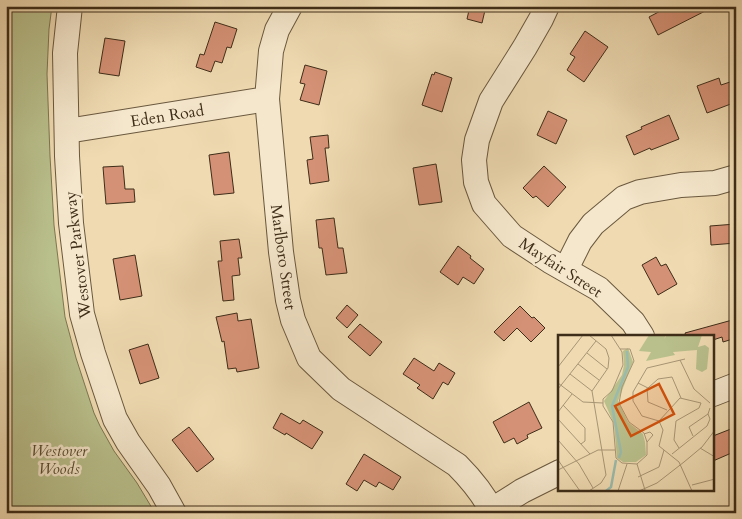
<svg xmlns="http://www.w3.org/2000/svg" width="742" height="519" viewBox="0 0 742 519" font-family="Cardo,serif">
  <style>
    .green { fill: #b9c08c; stroke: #7c7652 }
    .building { fill: #d59175; stroke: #3e2d18 }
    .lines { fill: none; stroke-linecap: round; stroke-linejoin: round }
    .minor-casing { stroke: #6a583e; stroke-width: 26 }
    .minor { stroke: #f5e7cc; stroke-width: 24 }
    .labels { text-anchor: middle; stroke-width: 5; stroke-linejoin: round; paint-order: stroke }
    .street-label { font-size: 16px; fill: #3e2d18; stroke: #f5e7cc }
    .park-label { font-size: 16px; font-style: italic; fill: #574a2f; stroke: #f5e7cc }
    .inset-river { fill: none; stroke: #9abbac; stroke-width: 2.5 }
    .inset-road { fill: none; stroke: #a89574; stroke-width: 1 }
    .view { fill: #ce520e; fill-opacity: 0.15; stroke: #ce520e; stroke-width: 2.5 }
    .inset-edge { fill: none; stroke: #3e2d18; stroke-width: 2.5 }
  </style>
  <rect width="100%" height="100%" fill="#efdab1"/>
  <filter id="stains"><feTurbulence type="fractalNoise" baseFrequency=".004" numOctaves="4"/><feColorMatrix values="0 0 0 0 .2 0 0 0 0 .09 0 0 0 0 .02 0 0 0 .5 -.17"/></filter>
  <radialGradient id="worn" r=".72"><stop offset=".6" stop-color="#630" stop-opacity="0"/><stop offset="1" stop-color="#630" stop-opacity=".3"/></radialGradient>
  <polygon class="green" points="6,6 52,6 49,29 47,74 50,156 54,225 65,317 76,358 94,413 100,426 114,451 137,483 155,513 6,513"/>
  <g class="building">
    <polygon points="470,6 486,6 482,23 467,19"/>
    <polygon points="670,6 715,6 658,35 649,17"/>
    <polygon points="215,22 237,29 231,48 227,47 222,63 215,61 211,72 196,67 200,54 204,55"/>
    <polygon points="585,31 608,47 584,82 567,70 575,57 570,54"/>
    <polygon points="105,38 125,41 119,76 99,73"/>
    <polygon points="305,65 327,71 319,105 300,100 305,84 300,83"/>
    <polygon points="435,72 452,78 442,112 422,105 432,74 434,75"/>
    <polygon points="719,78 721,85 736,80 736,102 707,113 697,86"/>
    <polygon points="548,111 567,120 556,144 537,135"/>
    <polygon points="669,115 679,139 651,150 650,148 634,155 626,136 642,129 641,127"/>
    <polygon points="328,135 329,148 325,148 329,181 310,184 307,160 313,159 310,137"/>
    <polygon points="229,152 234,193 214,195 209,155"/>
    <polygon points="436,164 442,202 419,205 413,168"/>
    <polygon points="123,166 125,189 134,189 135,202 106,204 103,167"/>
    <polygon points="544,166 566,187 548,207 536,196 533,198 523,188"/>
    <polygon points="334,218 338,248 343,248 347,273 326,275 322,248 319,248 316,220"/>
    <polygon points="736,224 736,243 711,245 710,226"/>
    <polygon points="239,239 242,258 238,258 240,275 232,276 234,300 223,301 218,261 222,261 220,241"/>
    <polygon points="458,246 471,256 470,258 484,269 474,284 463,277 458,285 440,272"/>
    <polygon points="135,255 142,296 120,300 113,259"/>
    <polygon points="656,257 661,266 666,264 677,284 658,295 642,265"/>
    <polygon points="347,305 358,315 347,328 336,318"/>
    <polygon points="520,306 532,318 534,317 545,328 531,342 517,328 504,341 494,332"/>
    <polygon points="237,313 238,321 251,319 259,368 237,372 236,368 228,369 224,341 222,342 216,317"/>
    <polygon points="736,319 736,338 723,342 722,337 713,340 713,336 686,336 685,333"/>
    <polygon points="360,324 382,342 370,356 348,337"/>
    <polygon points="148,344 159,378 140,384 129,350"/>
    <polygon points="414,358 434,371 439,363 455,373 448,385 443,382 433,399 417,388 420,385 403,374"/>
    <polygon points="529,402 542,428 527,435 528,438 517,444 514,438 504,443 493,422"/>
    <polygon points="281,413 300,424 303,420 323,432 312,449 286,433 285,435 273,428"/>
    <polygon points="189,427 214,459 197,472 172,440"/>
    <polygon points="736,427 736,451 713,461 713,436"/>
    <polygon points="364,454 401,477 393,490 379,482 376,487 364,480 357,491 346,484"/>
  </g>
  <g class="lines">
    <defs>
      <g id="minor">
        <polyline points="70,6 65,53 67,156 71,223 82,314 93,353 115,419 128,442 159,486 174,513"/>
        <path d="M 290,6 L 277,30 L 271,51 L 267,99 L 281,252 L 288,300 L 293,320 L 309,358 L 341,389 L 457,465 C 471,479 484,495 493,513"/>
        <polyline points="547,6 541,19 525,47 491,101 477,140 474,160 476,182 484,204 512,236 550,261 599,289 633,322 642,336"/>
        <polyline points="67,131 267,99"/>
        <polyline points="566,269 580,241 593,224 624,198 640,192 681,185 715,183 736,177"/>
        <polyline points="713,394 736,385"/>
        <polyline points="492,510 522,491 560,472"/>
      </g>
    </defs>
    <use href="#minor" class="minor-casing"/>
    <use href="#minor" class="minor"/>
  </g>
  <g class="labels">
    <g class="street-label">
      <text transform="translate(167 115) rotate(-9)" y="6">Eden Road</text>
      <text transform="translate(77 255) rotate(-97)" y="6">Westover Parkway</text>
      <text transform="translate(284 257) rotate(82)" y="6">Marlboro Street</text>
      <text transform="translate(561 267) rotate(33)" y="6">Mayfair Street</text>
    </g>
    <g class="park-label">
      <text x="59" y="456">Westover<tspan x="59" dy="18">Woods</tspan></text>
    </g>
  </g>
  <g transform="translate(558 335)">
    <rect width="156" height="156" fill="#efdab1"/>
    <path d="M 91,0 L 108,0 L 106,4 L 109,0 L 144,0 L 140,12 L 147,10 L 151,13 L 149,34 L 144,37 L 138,34 L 139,15 L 115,17 L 117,20 L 88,26 L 93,17 L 81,16 ZM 70,13 L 75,27 L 60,66 L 70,87 L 85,99 L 87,107 L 88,120 L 78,127 L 65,127 L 59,123 L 56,89 L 46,66 L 64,40 L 66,30 L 65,16 Z" fill="#b9c08c"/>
    <path class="inset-river" d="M 61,123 L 63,117 L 54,71 L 70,32 L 69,16M 48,156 L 53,152 L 58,125"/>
    <path class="inset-road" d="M 53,0 L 64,17 L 65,30 L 54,56 L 45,64 L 45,71 L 55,87 L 58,123 L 64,128 L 79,129 L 89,120 L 89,107 L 86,98 L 71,87 L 61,68 L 64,52 L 76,26 L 72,14 L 62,14M 29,18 L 49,34M 122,25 L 136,54 L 152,68M 20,29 L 41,45M 0,32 L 25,0M 12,39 L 34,56M 0,48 L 25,67 L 45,68M 80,48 L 90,53 L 100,44 L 114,42 L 123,63M 89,53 L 90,67 L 109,75M 0,54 L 38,6M 5,70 L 27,93 L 27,106 L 23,109M 0,77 L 14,59M 0,84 L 32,119M 101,86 L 122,63 L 143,68 L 141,73 L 118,86 L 116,105 L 121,113M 101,86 L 84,81 L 75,66 L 75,57 L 89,33 L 127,24M 101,86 L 105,95 L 101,111 L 121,127 L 134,156M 86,99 L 92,97 L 95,100 L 89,107M 135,101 L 131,92 L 150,79 L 152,73M 0,105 L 21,129 L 35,153M 142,113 L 157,122M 114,119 L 149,91 L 152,84 L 150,79M 0,125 L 22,156M 79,129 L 87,155M 0,135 L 40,115 L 57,115M 80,142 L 101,132 L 106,115M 134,150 L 157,144M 31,156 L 43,148 L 48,140 L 34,56 L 50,33 L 51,23 L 48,14 L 31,0M 60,156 L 69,129M 81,156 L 99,148 L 126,127 L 144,112 L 157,95"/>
    <path class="view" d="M 101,49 L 116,79 L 73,101 L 57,71 Z"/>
    <rect width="156" height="156" class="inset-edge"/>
  </g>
  <rect width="742" height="519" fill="none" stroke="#efdab1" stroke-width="25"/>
  <rect x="8" y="8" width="727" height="504" fill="none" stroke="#3e2d18" stroke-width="2.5"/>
  <rect x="12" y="12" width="717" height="494" fill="none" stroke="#3e2d18"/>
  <rect width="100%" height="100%" filter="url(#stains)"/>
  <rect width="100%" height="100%" fill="url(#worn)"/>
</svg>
